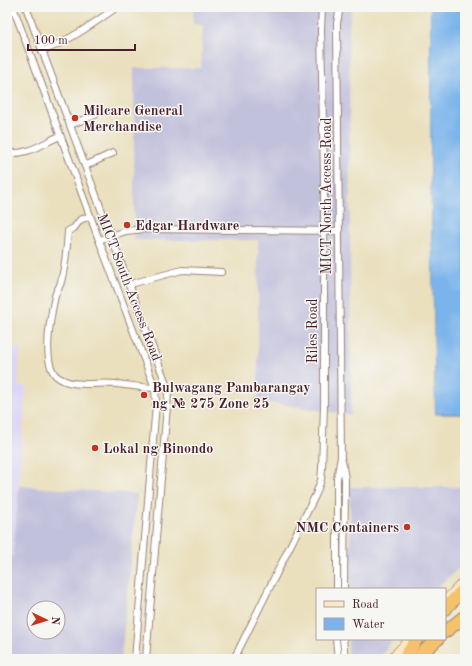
<svg xmlns="http://www.w3.org/2000/svg" width="472" height="666" viewBox="0 0 472 666" font-family="'Old Standard TT',serif">
  <style>
    .built { fill: #dcd5f6 }
    .industrial { fill: #c2c1dc; fill-rule: evenodd }
    .water { fill: #7ab4eb; stroke: #626a8b }
    .pier { fill: #eae0be }
    .lines { fill: none; stroke-linecap: round; stroke-linejoin: round }
    .street-casing { stroke: #9a8074; stroke-width: 8 }
    .secondary-casing { stroke: #9a8074; stroke-width: 10 }
    .highway-casing { stroke: #9a8074; stroke-width: 14 }
    .street { stroke: #fff; stroke-width: 6 }
    .secondary { stroke: #fae7c3; stroke-width: 9 }
    .highway { stroke: #f3c26a; stroke-width: 12 }
    .poi-dot { fill: #c8321e; stroke: #f6f6f2; stroke-width: 1.5 }
    .labels { text-anchor: middle; stroke-width: 3; stroke-linejoin: round; paint-order: stroke }
    .poi-label { font-size: 14px; font-weight: bold; fill: #4a1f2b; stroke: #f6f6f2; text-anchor: start }
    .street-label { font-size: 14px; fill: #4a1f2b; stroke: #f6f6f2 }
  </style>
  <rect width="100%" height="100%" fill="#f6f6f2"/>
  <filter id="ink" filterUnits="userSpaceOnUse"><feTurbulence type="fractalNoise" baseFrequency=".025" numOctaves="2"/><feDisplacementMap in="SourceGraphic" scale="8" xChannelSelector="R" yChannelSelector="G"/><feConvolveMatrix kernelMatrix="1 2 1 2 8 2 1 2 1" color-interpolation-filters="sRGB"/></filter>
  <filter id="wash" filterUnits="userSpaceOnUse"><feTurbulence type="fractalNoise" baseFrequency=".012" numOctaves="4" result="noise"/><feDisplacementMap in="SourceGraphic" scale="16" xChannelSelector="R" yChannelSelector="G"/><feGaussianBlur stdDeviation="0.9" result="paint"/><feColorMatrix in="noise" values="0 0 0 0 0 0 0 0 0 0 0 0 0 0 0 0 0 1.4 0 .05"/><feComposite in="paint" operator="in"/></filter>
  <g filter="url(#wash)">
    <rect width="100%" height="100%" fill="#eae0be"/>
    <polygon class="built" points="7,348 20,348 18,386 26,387 26,390 13,556 7,558"/>
    <g class="industrial">
      <polygon points="193,7 352,7 349,26 351,415 258,401 258,240 134,240 134,68 201,68 203,25 193,24"/>
      <path d="M 19,486 L 137,494 L 121,659 L 7,659 L 7,558 L 13,556 ZM 34,608 L 58,608 L 58,632 L 34,632 Z"/>
      <polygon points="350,487 465,487 465,566 458,569 435,589 350,589"/>
      <polygon points="348,639 393,639 379,659 349,659 348,653"/>
    </g>
    <polygon class="water" points="430,7 465,7 465,414 435,414 430,166"/>
    <polygon class="pier" points="428,7 430,7 430,166 435,414 433,415 428,166"/>
  </g>
  <g filter="url(#ink)">
    <g class="lines">
      <defs>
        <g id="street">
          <polyline points="13,7 99,240 155,388 156,404 135,659"/>
          <polyline points="26,7 165,381 168,394 146,659"/>
          <path d="M 42,51 C 69,41 93,24 117,7"/>
          <polyline points="70,125 95,115"/>
          <path d="M 7,153 C 29,155 41,144 60,136"/>
          <polyline points="85,166 113,153"/>
          <path d="M 90,216 L 80,220 L 74,228 L 68,231 C 67,249 65,266 61,282 C 60,287 56,291 55,296 C 51,314 40,367 59,378 C 75,388 97,382 116,384 C 129,385 142,388 155,388"/>
          <polyline points="99,240 126,231 145,229 338,231"/>
          <polyline points="129,286 134,283 182,270 221,272"/>
          <polyline points="342,461 345,479 344,589"/>
          <polyline points="337,589 337,479 341,457 337,23 340,7"/>
          <polyline points="336,639 338,659"/>
          <polyline points="343,639 345,659"/>
          <polyline points="234,659 316,494 321,480 322,469 324,405 324,175 321,30 322,7"/>
        </g>
        <g id="secondary">
          <polyline points="445,601 460,585 465,581"/>
          <polyline points="391,659 410,639"/>
        </g>
        <g id="highway">
          <polyline points="445,609 465,588"/>
          <polyline points="445,632 465,616"/>
          <polyline points="404,659 417,639"/>
          <polyline points="417,659 424,651 438,639"/>
        </g>
      </defs>
      <use href="#street" class="street-casing"/>
      <use href="#secondary" class="secondary-casing"/>
      <use href="#highway" class="highway-casing"/>
      <use href="#street" class="street"/>
      <use href="#secondary" class="secondary"/>
      <use href="#highway" class="highway"/>
    </g>
  </g>
  <g class="poi-dot">
    <circle cx="75" cy="118" r="4"/>
    <circle cx="127" cy="225" r="4"/>
    <circle cx="144" cy="395" r="4"/>
    <circle cx="95" cy="448" r="4"/>
    <circle cx="407" cy="527" r="4"/>
  </g>
  <g class="labels">
    <g class="poi-label">
      <text x="83" y="115">Milcare General<tspan x="83" dy="16">Merchandise</tspan></text>
      <text x="135" y="230">Edgar Hardware</text>
      <text x="152" y="392">Bulwagang Pambarangay<tspan x="152" dy="16">ng № 275 Zone 25</tspan></text>
      <text x="103" y="453">Lokal ng Binondo</text>
      <text x="399" y="532" text-anchor="end">NMC Containers</text>
    </g>
    <g class="street-label">
      <text transform="translate(326 196) rotate(-90)" y="5">MICT North Access Road</text>
      <text transform="translate(130 287) rotate(69)" y="5">MICT South Access Road</text>
      <text transform="translate(312 331) rotate(-90)" y="5">Riles Road</text>
    </g>
  </g>
  <rect width="472" height="666" fill="none" stroke="#f6f6f2" stroke-width="24"/>
  <rect x="316" y="588" width="130" height="52" fill="#f6f6f2" stroke="#b1a0a2"/>
  <rect x="324" y="601" width="20" height="6" fill="#fae7c3" stroke="#b1a0a2"/>
  <text x="352" y="608" font-size="12" fill="#4a1f2b">Road</text>
  <rect x="324" y="618" width="20" height="12" fill="#7ab4eb" stroke="#b1a0a2"/>
  <text x="352" y="628" font-size="12" fill="#4a1f2b">Water</text>
  <g transform="translate(46 620) rotate(94)"><circle r="19" fill="#f6f6f2" stroke="#b1a0a2"/>
  <path d="M0-3L7 15L0 10L-7 15Z" fill="#c8321e"/>
  <text y="-6" font-size="11" font-weight="bold" text-anchor="middle" fill="#4a1f2b">N</text>
  </g>
  <path d="M28 44v6h107v-6" fill="none" stroke="#4a1f2b" stroke-width="2"/>
  <text x="34" y="44" font-size="12" fill="#4a1f2b" stroke="#f6f6f2" stroke-width="3" paint-order="stroke">100 m</text>
</svg>
